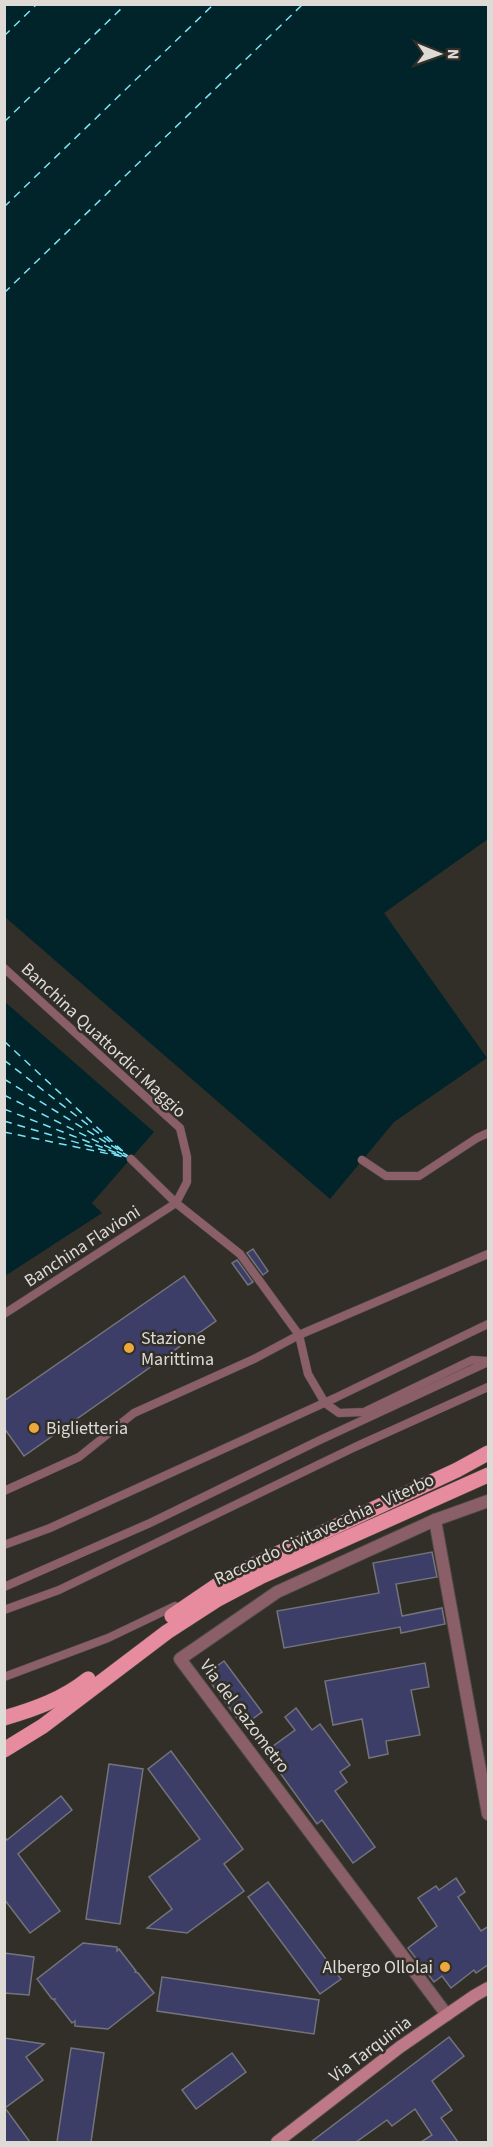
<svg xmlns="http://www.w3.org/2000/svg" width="493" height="2147" viewBox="0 0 493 2147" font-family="'Source Sans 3',sans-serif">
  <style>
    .water { fill: #00242a }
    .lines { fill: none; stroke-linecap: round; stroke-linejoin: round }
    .ferry { stroke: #7ce4f7; stroke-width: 1.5; stroke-dasharray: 8 6; stroke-linecap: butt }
    .building { fill: #3d3e67; stroke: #73737b; stroke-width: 1.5 }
    .lane-casing { stroke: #4e4a44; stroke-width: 9 }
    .street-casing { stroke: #4e4a44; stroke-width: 14 }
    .secondary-casing { stroke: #4e4a44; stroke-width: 14 }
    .primary-casing { stroke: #4e4a44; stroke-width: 16 }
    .lane { stroke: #8b5f67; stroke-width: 8 }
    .street { stroke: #8b5f67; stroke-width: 12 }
    .secondary { stroke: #be7986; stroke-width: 12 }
    .primary { stroke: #e68c9e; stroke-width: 15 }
    .poi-dot { fill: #eda83b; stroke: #322e28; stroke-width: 2 }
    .labels { text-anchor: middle; stroke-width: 5; stroke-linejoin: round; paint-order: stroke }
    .street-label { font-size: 18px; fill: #dedbd7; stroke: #322e28 }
    .poi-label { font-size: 18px; fill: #dedbd7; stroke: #322e28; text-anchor: start }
  </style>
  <rect width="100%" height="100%" fill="#322e28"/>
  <g class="water">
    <polygon points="5,5 488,5 488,839 384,913 487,1058 394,1122 330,1199 5,917"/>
    <polygon points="5,1002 154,1132 92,1203 102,1213 5,1276"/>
  </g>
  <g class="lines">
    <g class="ferry">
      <polyline points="4,36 37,4"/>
      <polyline points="4,122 126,4"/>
      <polyline points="4,207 214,4"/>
      <polyline points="4,293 303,4"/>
      <polyline points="4,1041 128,1156"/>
      <polyline points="4,1060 123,1152"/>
      <polyline points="4,1079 128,1156"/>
      <polyline points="4,1095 122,1154"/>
      <polyline points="4,1109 127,1157"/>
      <polyline points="4,1121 119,1155"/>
      <polyline points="4,1132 124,1157"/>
    </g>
  </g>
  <g class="building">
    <polygon points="253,1249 268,1271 263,1275 247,1253"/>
    <polygon points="237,1260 253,1282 248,1285 232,1263"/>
    <polygon points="184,1276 216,1321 24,1456 4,1428 4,1401"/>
    <polygon points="432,1552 437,1577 396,1584 402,1616 442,1608 445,1624 401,1633 400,1627 284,1648 277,1611 379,1593 373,1563"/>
    <polygon points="224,1661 262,1712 243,1726 205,1675"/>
    <polygon points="425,1663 429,1687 411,1690 420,1735 386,1741 388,1754 369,1758 362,1719 333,1725 325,1681"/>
    <polygon points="296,1708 312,1730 320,1724 350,1765 340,1772 347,1782 335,1791 375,1847 353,1863 322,1820 317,1824 265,1752 295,1730 285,1717"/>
    <polygon points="171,1751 243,1849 224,1864 244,1891 187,1933 147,1928 172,1909 149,1877 200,1839 148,1769"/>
    <polygon points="109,1764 143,1769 120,1924 86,1919"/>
    <polygon points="61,1796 72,1810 18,1854 60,1911 30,1933 4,1899 4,1836 7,1840"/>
    <polygon points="456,1878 465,1892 458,1897 481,1931 489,1926 489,1964 476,1973 474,1970 451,1988 442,1976 434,1982 408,1948 437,1926 418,1898 436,1886 439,1890"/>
    <polygon points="268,1882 341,1979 320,1994 248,1897"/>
    <polygon points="83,1943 117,1947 117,1951 119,1949 136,1971 135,1972 138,1973 154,1993 108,2029 75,2026 75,2021 72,2023 54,2000 55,1999 52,1999 37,1979"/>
    <polygon points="4,1953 34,1957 29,1995 4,1993"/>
    <polygon points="162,1977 319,2000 314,2034 157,2011"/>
    <polygon points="449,2037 464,2056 432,2081 452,2110 441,2118 458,2142 421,2142 432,2135 415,2109 392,2126 387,2120 356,2142 311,2142"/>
    <polygon points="4,2038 44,2044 26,2057 43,2080 5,2108 30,2142 4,2142"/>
    <polygon points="71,2048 104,2053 91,2142 57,2142"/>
    <polygon points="232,2053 246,2072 196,2109 182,2090"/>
  </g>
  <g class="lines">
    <defs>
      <g id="lane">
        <polyline points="4,968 180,1128 187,1157 187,1182 176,1203 4,1314"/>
        <polyline points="131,1159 176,1203 240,1254 299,1335 308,1374 325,1403 339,1413 364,1412 472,1360 488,1361"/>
        <polyline points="362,1160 386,1176 419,1176 477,1138 488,1133"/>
        <polyline points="4,1491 79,1457 134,1413 254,1359 299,1335 488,1254"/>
        <polyline points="4,1545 50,1528 335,1398 488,1324"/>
        <polyline points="4,1587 150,1523 320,1440 488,1362"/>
        <polyline points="4,1610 59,1590 355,1447 488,1387"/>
        <polyline points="4,1677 108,1638 175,1606"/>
      </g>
      <g id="street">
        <polyline points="435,1520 488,1814"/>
        <polyline points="447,2015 180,1659 277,1592 435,1520 488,1501"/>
      </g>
      <polyline id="secondary" points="277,2142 400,2047 474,1996 488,1988"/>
      <g id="primary">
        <polyline points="172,1616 222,1582 255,1564 457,1470 488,1453"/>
        <path d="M 4,1718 C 35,1709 63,1699 88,1679"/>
        <polyline points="4,1750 43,1726 167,1632 218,1599 260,1577 488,1475"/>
      </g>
    </defs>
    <use href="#lane" class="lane-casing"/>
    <use href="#street" class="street-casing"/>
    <use href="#secondary" class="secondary-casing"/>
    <use href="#primary" class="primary-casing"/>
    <use href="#lane" class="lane"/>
    <use href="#street" class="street"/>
    <use href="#secondary" class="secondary"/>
    <use href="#primary" class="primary"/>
  </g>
  <g class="poi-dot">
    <circle cx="129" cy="1348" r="6"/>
    <circle cx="34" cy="1428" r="6"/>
    <circle cx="445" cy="1967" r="6"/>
  </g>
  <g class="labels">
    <g class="street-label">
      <text transform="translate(104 1040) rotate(43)" y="6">Banchina Quattordici Maggio</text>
      <text transform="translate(82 1246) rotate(-33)" y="6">Banchina Flavioni</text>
      <text transform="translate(324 1529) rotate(-25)" y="6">Raccordo Civitavecchia - Viterbo</text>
      <text transform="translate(245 1716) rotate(53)" y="6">Via del Gazometro</text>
      <text transform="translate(370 2049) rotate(-37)" y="6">Via Tarquinia</text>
    </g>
    <g class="poi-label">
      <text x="141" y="1344">Stazione<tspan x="141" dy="21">Marittima</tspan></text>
      <text x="46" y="1434">Biglietteria</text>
      <text x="433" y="1973" text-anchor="end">Albergo Ollolai</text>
    </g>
  </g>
  <rect width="493" height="2147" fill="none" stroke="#dedbd7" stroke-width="12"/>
  <g transform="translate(439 54) rotate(91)" stroke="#322e28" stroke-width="4.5" paint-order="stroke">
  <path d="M0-4.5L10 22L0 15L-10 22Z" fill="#dedbd7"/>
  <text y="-9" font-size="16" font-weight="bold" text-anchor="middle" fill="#dedbd7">N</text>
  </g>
</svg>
